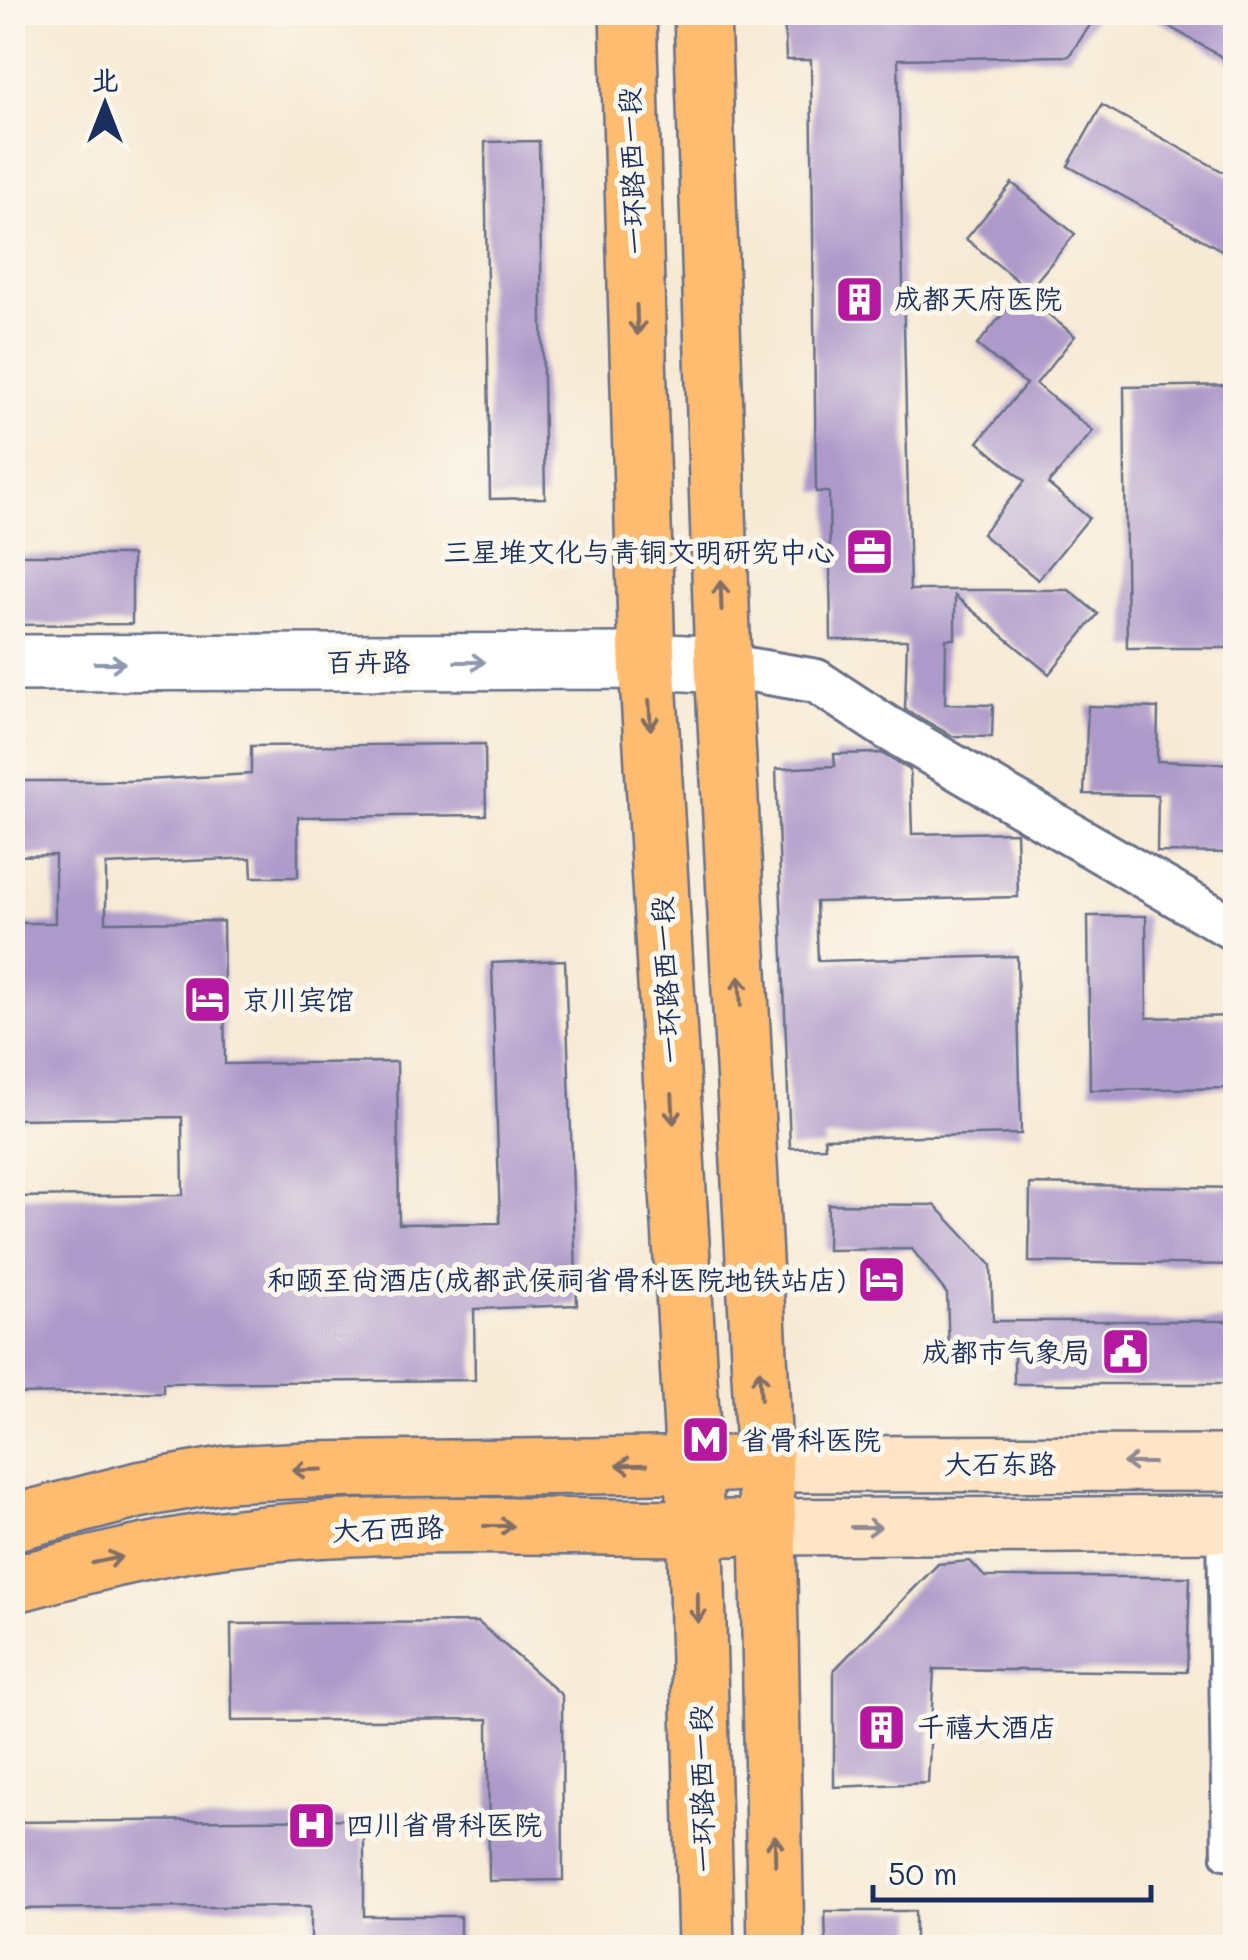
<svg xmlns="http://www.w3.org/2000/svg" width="1248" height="1960" viewBox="0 0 1248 1960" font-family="Mali,'LXGW WenKai TC',sans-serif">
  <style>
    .building { fill: #ae9aca }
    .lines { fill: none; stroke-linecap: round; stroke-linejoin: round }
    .service-casing { stroke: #687088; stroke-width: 28 }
    .minor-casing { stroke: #687088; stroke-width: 48 }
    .tertiary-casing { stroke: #687088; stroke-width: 60 }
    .secondary-casing { stroke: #687088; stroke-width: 60 }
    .primary-casing { stroke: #687088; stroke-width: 60 }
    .service { stroke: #fff; stroke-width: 22 }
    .minor { stroke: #fff; stroke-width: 42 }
    .tertiary { stroke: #fff; stroke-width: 55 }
    .secondary { stroke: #ffe4c6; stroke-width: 55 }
    .primary { stroke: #febc70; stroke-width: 55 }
    .oneway { stroke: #816e66 }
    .oneway2 { stroke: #8d97ae }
    .oneway3 { stroke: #8d8a92 }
    .labels { text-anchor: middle; stroke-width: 10; stroke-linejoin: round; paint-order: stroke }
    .street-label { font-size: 28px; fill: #1b2f5e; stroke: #fbf7ec }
    .poi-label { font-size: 28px; fill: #1b2f5e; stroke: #fbf7ec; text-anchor: start }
  </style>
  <rect width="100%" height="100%" fill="#fbf7ec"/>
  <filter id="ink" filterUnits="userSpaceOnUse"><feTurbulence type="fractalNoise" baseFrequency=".01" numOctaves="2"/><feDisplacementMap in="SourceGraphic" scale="20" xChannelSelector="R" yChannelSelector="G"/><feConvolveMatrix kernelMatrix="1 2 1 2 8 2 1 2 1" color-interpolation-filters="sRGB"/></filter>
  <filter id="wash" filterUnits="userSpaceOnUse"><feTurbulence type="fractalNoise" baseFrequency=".0048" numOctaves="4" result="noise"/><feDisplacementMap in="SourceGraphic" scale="40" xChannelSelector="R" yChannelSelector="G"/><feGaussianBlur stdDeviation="2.25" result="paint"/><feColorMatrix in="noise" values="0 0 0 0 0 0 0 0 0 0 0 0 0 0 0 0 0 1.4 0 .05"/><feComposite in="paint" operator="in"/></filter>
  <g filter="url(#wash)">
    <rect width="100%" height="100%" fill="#f7ead5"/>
    <g id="blocks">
      <g class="building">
        <polygon points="784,12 1099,12 1069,56 898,59 910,590 1069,590 1098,614 1049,674 955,596 955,639 946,639 945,704 993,705 992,737 952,736 905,709 907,640 831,640 829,492 816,492 811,60 786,60"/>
        <polygon points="1144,12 1236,12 1236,65"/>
        <polygon points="1102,105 1236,179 1236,258 1068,166"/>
        <polygon points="539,141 545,498 490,499 485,142"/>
        <polygon points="1012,183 1075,234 1029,290 966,239"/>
        <polygon points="1021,292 1075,336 1036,384 1093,431 1048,484 1089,518 1038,580 982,534 1025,481 978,442 1026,384 977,345"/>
        <polygon points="1236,385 1236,648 1127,648 1124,387"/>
        <polygon points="12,555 132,555 132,624 12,625"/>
        <polygon points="1088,706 1158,708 1157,761 1236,764 1236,853 1157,852 1158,795 1084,794"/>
        <polygon points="485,744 486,815 298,817 298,877 252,877 251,858 106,865 106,922 223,921 225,1064 397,1062 399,1224 500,1223 492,963 565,960 577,1305 474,1309 475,1380 163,1383 163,1392 12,1394 12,1197 183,1195 182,1117 12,1119 12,923 55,923 55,855 12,856 12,781 128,781 251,774 251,746"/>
        <polygon points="881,753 910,770 912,834 1016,832 1018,897 816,902 818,961 1017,956 1021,1134 824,1138 825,1147 790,1148 776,769 835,766 834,754"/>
        <polygon points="1088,916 1146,916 1147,1018 1236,1016 1236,1088 1090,1090"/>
        <polygon points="1030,1184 1236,1188 1236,1265 1029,1262"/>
        <polygon points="828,1204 935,1205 991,1265 993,1321 1236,1321 1236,1384 1014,1384 1014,1350 949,1353 947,1294 912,1249 827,1250"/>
        <polygon points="970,1561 985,1577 1190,1577 1187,1672 934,1669 928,1783 834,1787 834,1670 938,1564"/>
        <polygon points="478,1622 562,1695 563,1880 489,1881 488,1719 232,1721 231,1624"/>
        <polygon points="364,1819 364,1916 460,1916 460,1948 311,1948 311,1906 12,1909 12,1822"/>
        <polygon points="825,1911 915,1911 915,1948 826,1948"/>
      </g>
    </g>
  </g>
  <g filter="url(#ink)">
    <use href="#blocks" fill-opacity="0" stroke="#687088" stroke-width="2.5"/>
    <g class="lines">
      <defs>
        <polyline id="service" points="1219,1524 1224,1857 1236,1859"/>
        <polyline id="minor" points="723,665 816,681 886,727 1236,930"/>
        <polyline id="tertiary" points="12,663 647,661 723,665"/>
        <g id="secondary">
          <polyline points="764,1464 1236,1463"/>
          <polyline points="768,1527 1236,1524"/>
        </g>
        <g id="primary">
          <polyline points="628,12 647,661 694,1464 706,1948"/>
          <polyline points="702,12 723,665 768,1527 776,1948"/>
          <polyline points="12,1523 138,1490 227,1474 307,1470 731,1464"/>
          <path d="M 12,1585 C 77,1567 141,1551 207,1541 C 381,1516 559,1529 734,1528"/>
        </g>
      </defs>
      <use href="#service" class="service-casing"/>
      <use href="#minor" class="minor-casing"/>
      <use href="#tertiary" class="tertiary-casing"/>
      <use href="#secondary" class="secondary-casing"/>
      <use href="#primary" class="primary-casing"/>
      <use href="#service" class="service"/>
      <use href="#minor" class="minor"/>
      <use href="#tertiary" class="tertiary"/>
      <use href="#secondary" class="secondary"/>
      <use href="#primary" class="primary"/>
    </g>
    <defs><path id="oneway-shaft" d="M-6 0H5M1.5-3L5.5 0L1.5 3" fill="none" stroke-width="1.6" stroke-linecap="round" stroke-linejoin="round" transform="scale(2.5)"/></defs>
    <g class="oneway">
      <use href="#oneway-shaft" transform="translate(637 320) rotate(88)"/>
      <use href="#oneway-shaft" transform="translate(721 596) rotate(-92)"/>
      <use href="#oneway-shaft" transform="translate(650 715) rotate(87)"/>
      <use href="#oneway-shaft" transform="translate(740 991) rotate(-93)"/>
      <use href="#oneway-shaft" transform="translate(673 1109) rotate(87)"/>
      <use href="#oneway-shaft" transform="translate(760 1385) rotate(-93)"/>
      <use href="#oneway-shaft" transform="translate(632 1465) rotate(179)"/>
      <use href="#oneway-shaft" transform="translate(307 1470) rotate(178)"/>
      <use href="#oneway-shaft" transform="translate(499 1526)"/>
      <use href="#oneway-shaft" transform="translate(107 1560) rotate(-12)"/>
      <use href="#oneway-shaft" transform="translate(698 1608) rotate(89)"/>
      <use href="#oneway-shaft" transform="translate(775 1850) rotate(-91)"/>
    </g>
    <g class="oneway2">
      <use href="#oneway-shaft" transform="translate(470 662)"/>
      <use href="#oneway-shaft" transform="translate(110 663)"/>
    </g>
    <g class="oneway3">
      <use href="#oneway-shaft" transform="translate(1138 1463) rotate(180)"/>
      <use href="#oneway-shaft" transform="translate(866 1527)"/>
    </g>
  </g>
  <defs>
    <symbol id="building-square" viewBox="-11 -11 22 22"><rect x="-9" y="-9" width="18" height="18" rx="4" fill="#b5179e" stroke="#fbf7ec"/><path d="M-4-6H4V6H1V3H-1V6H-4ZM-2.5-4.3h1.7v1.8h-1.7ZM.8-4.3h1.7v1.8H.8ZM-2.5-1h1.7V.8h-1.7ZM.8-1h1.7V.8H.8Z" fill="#fff"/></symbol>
    <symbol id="office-square" viewBox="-11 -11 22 22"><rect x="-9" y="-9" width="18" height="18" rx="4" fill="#b5179e" stroke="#fbf7ec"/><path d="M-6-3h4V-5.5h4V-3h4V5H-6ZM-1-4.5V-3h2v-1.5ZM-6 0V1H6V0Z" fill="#fff"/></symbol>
    <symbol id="hotel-square" viewBox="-11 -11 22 22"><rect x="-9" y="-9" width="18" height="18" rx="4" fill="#b5179e" stroke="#fbf7ec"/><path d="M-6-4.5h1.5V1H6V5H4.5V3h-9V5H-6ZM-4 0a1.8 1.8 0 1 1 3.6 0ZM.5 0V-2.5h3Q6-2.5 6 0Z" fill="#fff"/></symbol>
    <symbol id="civic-square" viewBox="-11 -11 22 22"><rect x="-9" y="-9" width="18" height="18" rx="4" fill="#b5179e" stroke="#fbf7ec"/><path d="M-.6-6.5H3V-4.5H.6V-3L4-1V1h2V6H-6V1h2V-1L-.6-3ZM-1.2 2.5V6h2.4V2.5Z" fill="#fff"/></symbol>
    <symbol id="metro-square" viewBox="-11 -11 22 22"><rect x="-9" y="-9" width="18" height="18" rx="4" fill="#b5179e" stroke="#fbf7ec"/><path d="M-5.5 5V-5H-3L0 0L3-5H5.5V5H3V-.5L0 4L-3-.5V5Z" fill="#fff"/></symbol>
    <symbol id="hospital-square" viewBox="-11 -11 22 22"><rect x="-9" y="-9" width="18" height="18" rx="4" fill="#b5179e" stroke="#fbf7ec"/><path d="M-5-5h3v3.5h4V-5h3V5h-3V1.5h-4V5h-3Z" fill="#fff"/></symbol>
  </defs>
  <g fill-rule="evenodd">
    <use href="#building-square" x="832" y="272" width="55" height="55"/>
    <use href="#office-square" x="842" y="524" width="55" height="55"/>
    <use href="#hotel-square" x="180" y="972" width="55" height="55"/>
    <use href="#hotel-square" x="854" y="1252" width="55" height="55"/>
    <use href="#civic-square" x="1098" y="1324" width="55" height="55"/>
    <use href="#metro-square" x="678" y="1412" width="55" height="55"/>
    <use href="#building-square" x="854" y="1700" width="55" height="55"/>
    <use href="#hospital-square" x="284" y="1798" width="55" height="55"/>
  </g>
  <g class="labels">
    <g class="street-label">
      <text transform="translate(632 171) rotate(-92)" y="10">一环路西一段</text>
      <text x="368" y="672">百卉路</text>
      <text transform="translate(666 980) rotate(-93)" y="10">一环路西一段</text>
      <text x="1000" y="1474">大石东路</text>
      <text transform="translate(388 1529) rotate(-2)" y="10">大石西路</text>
      <text transform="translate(702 1789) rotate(-91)" y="10">一环路西一段</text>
    </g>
    <g class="poi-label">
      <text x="894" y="309">成都天府医院</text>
      <text x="835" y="562" text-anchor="end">三星堆文化与青铜文明研究中心</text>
      <text x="242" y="1010">京川宾馆</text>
      <text x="846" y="1290" text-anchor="end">和颐至尚酒店(成都武侯祠省骨科医院地铁站店)</text>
      <text x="1090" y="1362" text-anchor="end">成都市气象局</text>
      <text x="741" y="1450">省骨科医院</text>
      <text x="917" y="1737">千禧大酒店</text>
      <text x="346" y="1835">四川省骨科医院</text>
    </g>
  </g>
  <rect width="1248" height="1960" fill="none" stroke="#fbf7ec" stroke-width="50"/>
  <g transform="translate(105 105)" stroke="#fbf7ec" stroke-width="8" paint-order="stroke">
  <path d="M0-8L18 38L0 25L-18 38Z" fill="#1b2f5e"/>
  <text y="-15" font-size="28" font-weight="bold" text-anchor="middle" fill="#1b2f5e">北</text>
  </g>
  <path d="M873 1885v15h278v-15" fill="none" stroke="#1b2f5e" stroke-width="5"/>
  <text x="888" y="1885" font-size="30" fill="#1b2f5e" stroke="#fbf7ec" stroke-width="8" paint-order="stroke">50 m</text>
</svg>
